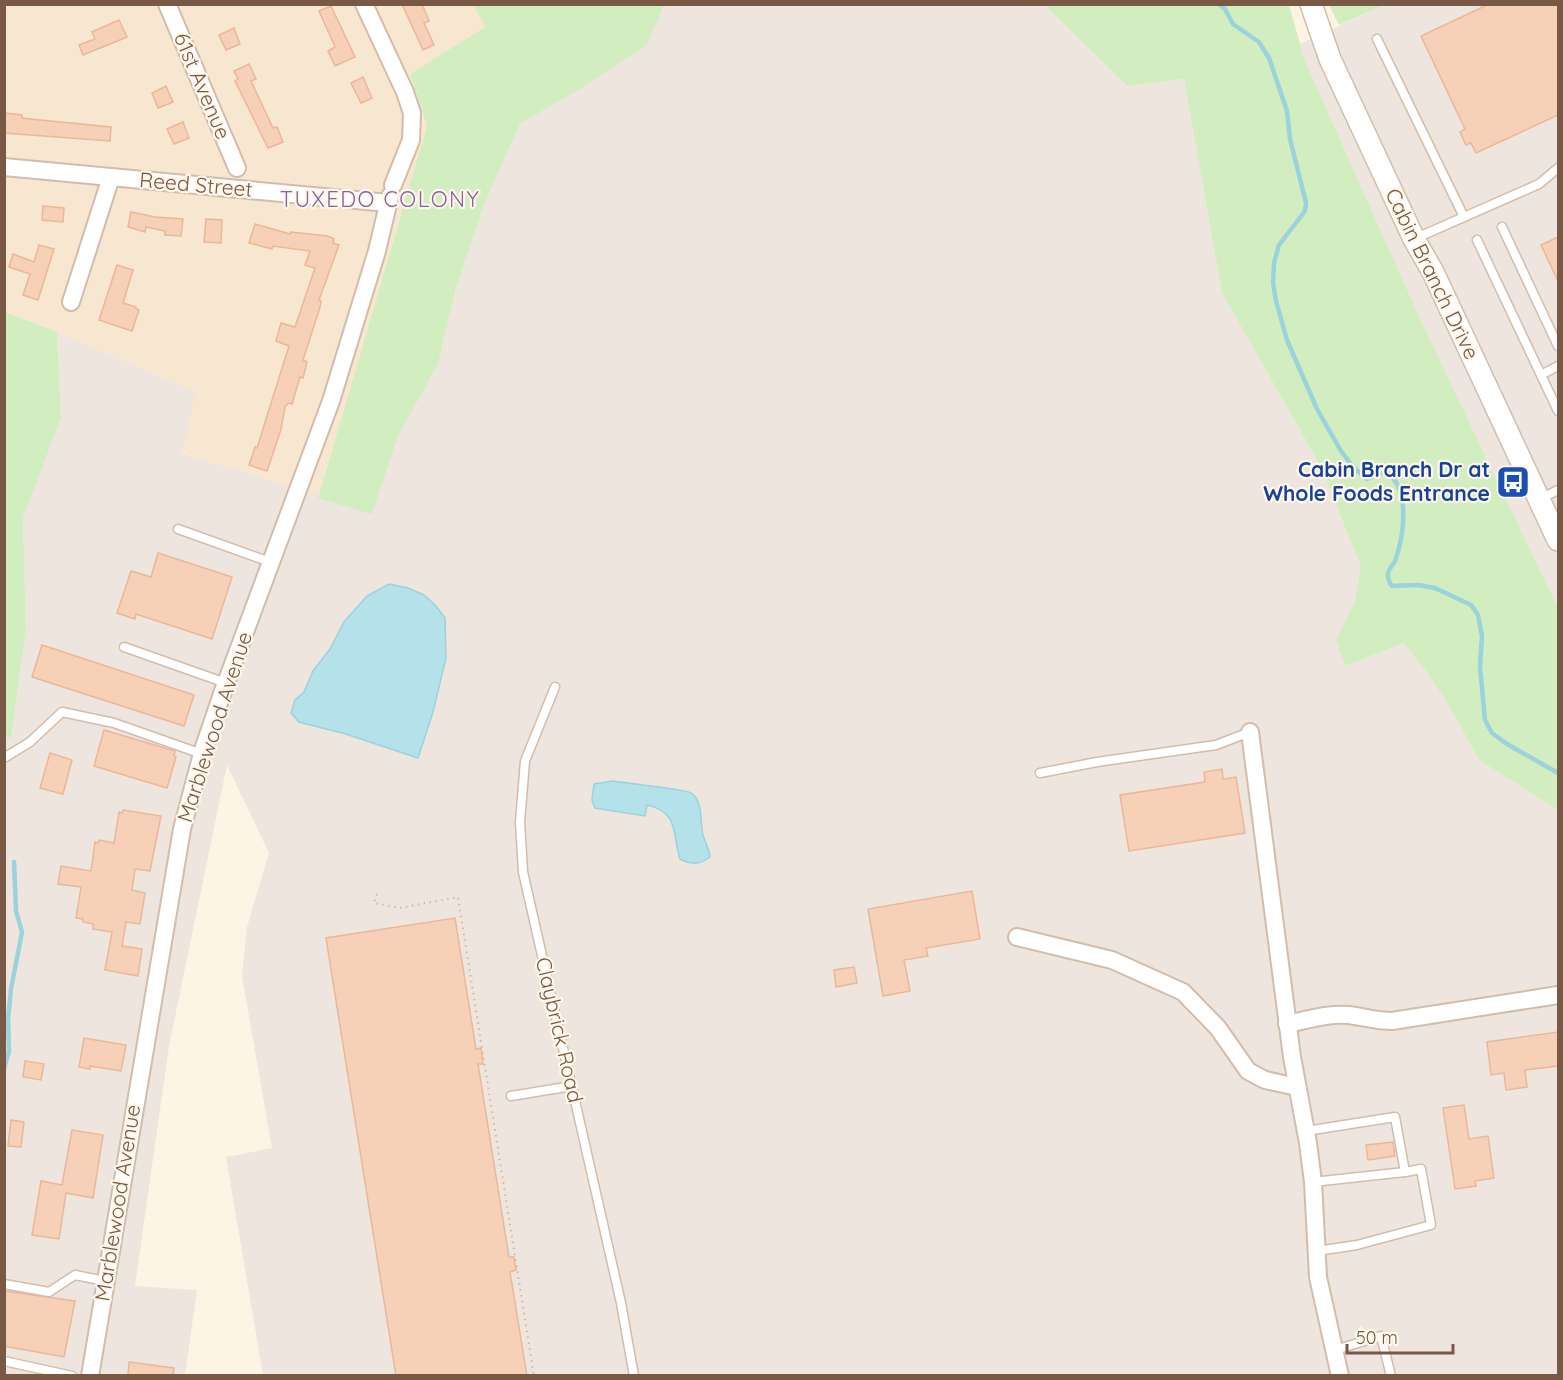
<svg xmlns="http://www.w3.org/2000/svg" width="1563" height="1380" viewBox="0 0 1563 1380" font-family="Quicksand,sans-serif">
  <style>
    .residential { fill: #f7e6d0 }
    .industrial { fill: #ede5de }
    .green { fill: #d2edc0 }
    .water { fill: #b5e2ea; stroke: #9bd2dc; stroke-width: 1.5 }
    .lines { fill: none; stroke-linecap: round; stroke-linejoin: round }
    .stream { stroke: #9bd2dc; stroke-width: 4.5 }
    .building { fill: #f6d1b8; stroke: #eab797; stroke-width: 1.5 }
    .service-casing { stroke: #d3bdaa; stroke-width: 11 }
    .minor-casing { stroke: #d3bdaa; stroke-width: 20 }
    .tertiary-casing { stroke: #d3bdaa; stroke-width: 24 }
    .path { stroke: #dbb49b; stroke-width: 2; stroke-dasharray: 1.5 4.5; stroke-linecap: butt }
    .service { stroke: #fff; stroke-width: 8 }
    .minor { stroke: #fff; stroke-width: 16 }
    .tertiary { stroke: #fff; stroke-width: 21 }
    .labels { text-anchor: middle; stroke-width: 4.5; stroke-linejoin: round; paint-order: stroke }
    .street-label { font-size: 21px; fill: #795946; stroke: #fff7eb }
    .transit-label { font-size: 21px; font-weight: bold; fill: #164399; stroke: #fff7eb; text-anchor: end }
    .neighbourhood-label { font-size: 22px; letter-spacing: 1.5px; fill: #89619d; stroke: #fff7eb }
  </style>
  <rect width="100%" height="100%" fill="#fef4e3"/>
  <polygon class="residential" points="4,5 473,5 485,27 410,74 427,126 318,498 181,452 196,392 57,332 5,312"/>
  <g class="industrial">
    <polygon points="664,5 1045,5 1127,86 1184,79 1222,293 1320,465 1361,567 1355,601 1336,640 1345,666 1403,643 1424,668 1451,709 1479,760 1558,810 1558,1375 263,1375 226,1157 272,1148 242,976 247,927 269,853 227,765 169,1046 135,1286 197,1290 185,1375 5,1375 4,737 11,738 26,629 23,518 61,418 57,332 196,392 182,453 372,513 398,437 438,364 456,288 485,202 520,124 573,93 662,10"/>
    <polygon points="1384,5 1558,5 1558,608 1423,325 1305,61 1300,44"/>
  </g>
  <g class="green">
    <polygon points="473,5 664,5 647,45 573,93 520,124 485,202 456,288 438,364 398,437 372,514 318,498 427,126 410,74 485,27"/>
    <polygon points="1045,5 1289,5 1305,61 1423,325 1558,608 1558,810 1479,760 1451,709 1424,668 1403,643 1345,666 1336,640 1355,601 1361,567 1320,465 1222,293 1184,79 1127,86"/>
    <polygon points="1329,5 1384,5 1339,25"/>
    <polygon points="5,312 57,332 61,418 23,518 26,629 11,738 4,737"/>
  </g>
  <g class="water">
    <polygon points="389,584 408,588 424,595 436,606 445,618 446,658 433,712 418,758 346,734 299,722 291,713 295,700 304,692 313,671 330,649 344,622 367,596"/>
    <path d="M 613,781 C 627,784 686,788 693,794 C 703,804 700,822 703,835 C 705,842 709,849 710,857 C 700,865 692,865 680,859 C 672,835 680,812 647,805 L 645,816 L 595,808 L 592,800 L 594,784 Z"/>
  </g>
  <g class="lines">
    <g class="stream">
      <path d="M 1219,4 L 1225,9 L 1233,24 L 1259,42 L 1269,58 L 1287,111 L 1290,139 L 1306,203 L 1305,211 L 1279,245 L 1274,263 L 1273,283 L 1276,301 L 1287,340 L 1317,409 L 1341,451 L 1354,468 L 1367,479 L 1386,472 C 1411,488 1404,536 1395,561 C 1393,565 1389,569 1388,573 C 1387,578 1389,582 1392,586 L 1418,585 L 1435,588 L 1471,605 L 1478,615 L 1482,636 L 1480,667 L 1485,720 L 1492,733 L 1507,744 L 1558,773"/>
      <polyline points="4,1069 9,1051 8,1019 11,989 22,932 16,911 14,862"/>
    </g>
  </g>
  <g class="building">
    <polygon points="402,4 422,4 429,21 424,23 434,45 423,50"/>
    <polygon points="1489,4 1558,4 1558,115 1476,153 1471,143 1466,145 1460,132 1465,129 1421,36"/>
    <polygon points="331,6 355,57 335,66 328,51 335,47 319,11"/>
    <polygon points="119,20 127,37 83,55 79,45 95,39 92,32"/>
    <polygon points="234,28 240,44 226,50 219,35"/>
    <polygon points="249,64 256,79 251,81 273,128 277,127 283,142 268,148 235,81 238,79 234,71"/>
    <polygon points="363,77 372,98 361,103 351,83"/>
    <polygon points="166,86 173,102 158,108 152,93"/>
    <polygon points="4,113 22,115 22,118 40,120 111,127 110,141 4,133"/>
    <polygon points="183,122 189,138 174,144 167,129"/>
    <polygon points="43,206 64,208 63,222 42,220"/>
    <polygon points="131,212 155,217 183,219 181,236 165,235 165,231 146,227 145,232 128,227"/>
    <polygon points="206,219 222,220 221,243 204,242"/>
    <polygon points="255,224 290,234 291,232 328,236 334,239 333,243 339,245 319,300 321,301 320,307 303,360 307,362 303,378 300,377 292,404 288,403 285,407 281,429 267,471 249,465 255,447 257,448 289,346 276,341 281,323 295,327 315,268 305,265 310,251 273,246 272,249 249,243"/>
    <polygon points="1558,237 1558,281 1541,245"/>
    <polygon points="39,245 54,249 38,300 23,295 30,274 9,267 13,254 34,262"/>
    <polygon points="117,265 133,270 123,303 136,307 136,309 139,310 132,331 99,320"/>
    <polygon points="158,553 232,577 212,639 136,614 135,619 117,613 131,571 151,577"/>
    <polygon points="42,645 194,695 184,726 32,677"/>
    <polygon points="104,730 175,751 174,756 176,757 167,788 94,766"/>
    <polygon points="50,753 72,760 63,794 40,788"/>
    <polygon points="1222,769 1223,779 1236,777 1245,833 1129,851 1120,795 1205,782 1204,772"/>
    <polygon points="123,810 161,816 150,871 135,869 132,890 145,893 140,924 126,922 122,946 142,949 138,976 105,970 112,932 93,929 93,924 83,922 83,919 76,918 81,887 58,884 61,866 91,871 95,842 98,843 99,840 114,843 119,812 122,813"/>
    <polygon points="972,891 980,939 926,948 928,956 904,960 910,991 883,996 868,909"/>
    <polygon points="455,918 476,1049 481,1048 483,1064 478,1064 509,1257 514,1257 516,1270 510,1272 527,1376 396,1376 326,938"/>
    <polygon points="854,967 857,983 836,987 834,970"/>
    <polygon points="1558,1032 1558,1066 1525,1070 1527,1087 1506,1090 1504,1073 1491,1075 1487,1042"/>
    <polygon points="84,1038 126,1045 121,1071 90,1066 90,1069 79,1067"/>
    <polygon points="25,1061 44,1064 41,1080 23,1077"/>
    <polygon points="1464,1105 1469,1139 1488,1136 1494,1178 1475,1181 1476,1186 1455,1189 1443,1108"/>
    <polygon points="11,1120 24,1122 21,1147 8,1146"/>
    <polygon points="72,1130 103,1135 93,1198 66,1193 59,1239 32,1235 41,1181 62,1185"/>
    <polygon points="1393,1142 1395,1156 1368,1160 1366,1145"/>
    <polygon points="4,1291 75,1301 64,1357 4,1346"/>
    <polygon points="129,1362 174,1368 173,1376 128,1376"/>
  </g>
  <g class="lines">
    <defs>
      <g id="service">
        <polyline points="1377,39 1464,217"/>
        <polyline points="1502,227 1558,346"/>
        <polyline points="1414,239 1539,184 1558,168"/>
        <polyline points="1477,240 1558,411"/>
        <polyline points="1541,375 1558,366"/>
        <polyline points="1540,499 1558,490"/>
        <polyline points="178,529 270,562"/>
        <polyline points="124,647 226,683"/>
        <polyline points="555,687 525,761 520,822 523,872 621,1303 634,1376"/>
        <polyline points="4,758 30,742 62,712 114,723 202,754"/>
        <polyline points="1040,773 1097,762 1216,745 1250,732"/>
        <polyline points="511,1096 572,1086"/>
        <polyline points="1306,1131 1395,1117 1405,1172 1313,1182"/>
        <polyline points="1317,1251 1357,1245 1431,1225 1421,1169 1405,1172"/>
        <polyline points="4,1284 49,1292 75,1275 105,1281"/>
        <polyline points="1335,1350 1381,1336 1391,1376"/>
        <polyline points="4,1361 72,1376"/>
      </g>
      <g id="minor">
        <polyline points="167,4 237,168"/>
        <polyline points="364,4 405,92 412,113 411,140 393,185"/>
        <polyline points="4,167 388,203"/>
        <polyline points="71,302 111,177"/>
        <polyline points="1250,732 1292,1057 1308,1143 1313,1182 1318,1277 1340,1376"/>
        <polyline points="1017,937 1112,960 1183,992 1218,1028 1248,1071 1265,1080 1297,1087"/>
        <path d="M 1287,1024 C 1307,1020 1329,1013 1349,1015 C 1364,1017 1377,1021 1392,1021 L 1558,995"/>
        <polyline points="90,1376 182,829 203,750 223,691 331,401 377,251 390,196"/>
      </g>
      <polyline id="tertiary" points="1311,4 1330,59 1414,239 1433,272 1558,540"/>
    </defs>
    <use href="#service" class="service-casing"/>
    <use href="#minor" class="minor-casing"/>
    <use href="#tertiary" class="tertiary-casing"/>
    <polyline class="path" points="377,894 374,903 400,908 458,897 534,1376"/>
    <use href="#service" class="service"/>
    <use href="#minor" class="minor"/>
    <use href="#tertiary" class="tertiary"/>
  </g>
  <defs>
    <symbol id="bus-square" viewBox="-11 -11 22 22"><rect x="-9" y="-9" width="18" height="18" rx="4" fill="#1a4fb4" stroke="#fff7eb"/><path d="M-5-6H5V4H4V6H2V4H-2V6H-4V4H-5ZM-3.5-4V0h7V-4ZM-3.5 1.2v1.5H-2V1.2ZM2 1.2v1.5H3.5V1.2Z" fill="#fff"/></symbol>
  </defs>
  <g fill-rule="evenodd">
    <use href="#bus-square" x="1494" y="463" width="38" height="38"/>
  </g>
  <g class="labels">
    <g class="street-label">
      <text transform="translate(202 86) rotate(67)" y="7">61st Avenue</text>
      <text transform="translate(196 185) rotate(5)" y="7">Reed Street</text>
      <text transform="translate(1432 274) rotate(64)" y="7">Cabin Branch Drive</text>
      <text transform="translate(215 727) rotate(-72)" y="7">Marblewood Avenue</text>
      <text transform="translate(559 1030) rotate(77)" y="7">Claybrick Road</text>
      <text transform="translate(118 1203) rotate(-81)" y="7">Marblewood Avenue</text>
    </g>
    <g class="transit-label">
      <text x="1490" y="477">Cabin Branch Dr at<tspan x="1490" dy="24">Whole Foods Entrance</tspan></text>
    </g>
    <g class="neighbourhood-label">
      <text x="380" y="207">TUXEDO COLONY</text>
    </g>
  </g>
  <rect width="1563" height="1380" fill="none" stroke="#795946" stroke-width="12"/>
  <path d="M1347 1344v9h106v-9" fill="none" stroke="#795946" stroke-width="3"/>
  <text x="1356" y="1344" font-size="18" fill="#795946" stroke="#fff7eb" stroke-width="4.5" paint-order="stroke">50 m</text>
</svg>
